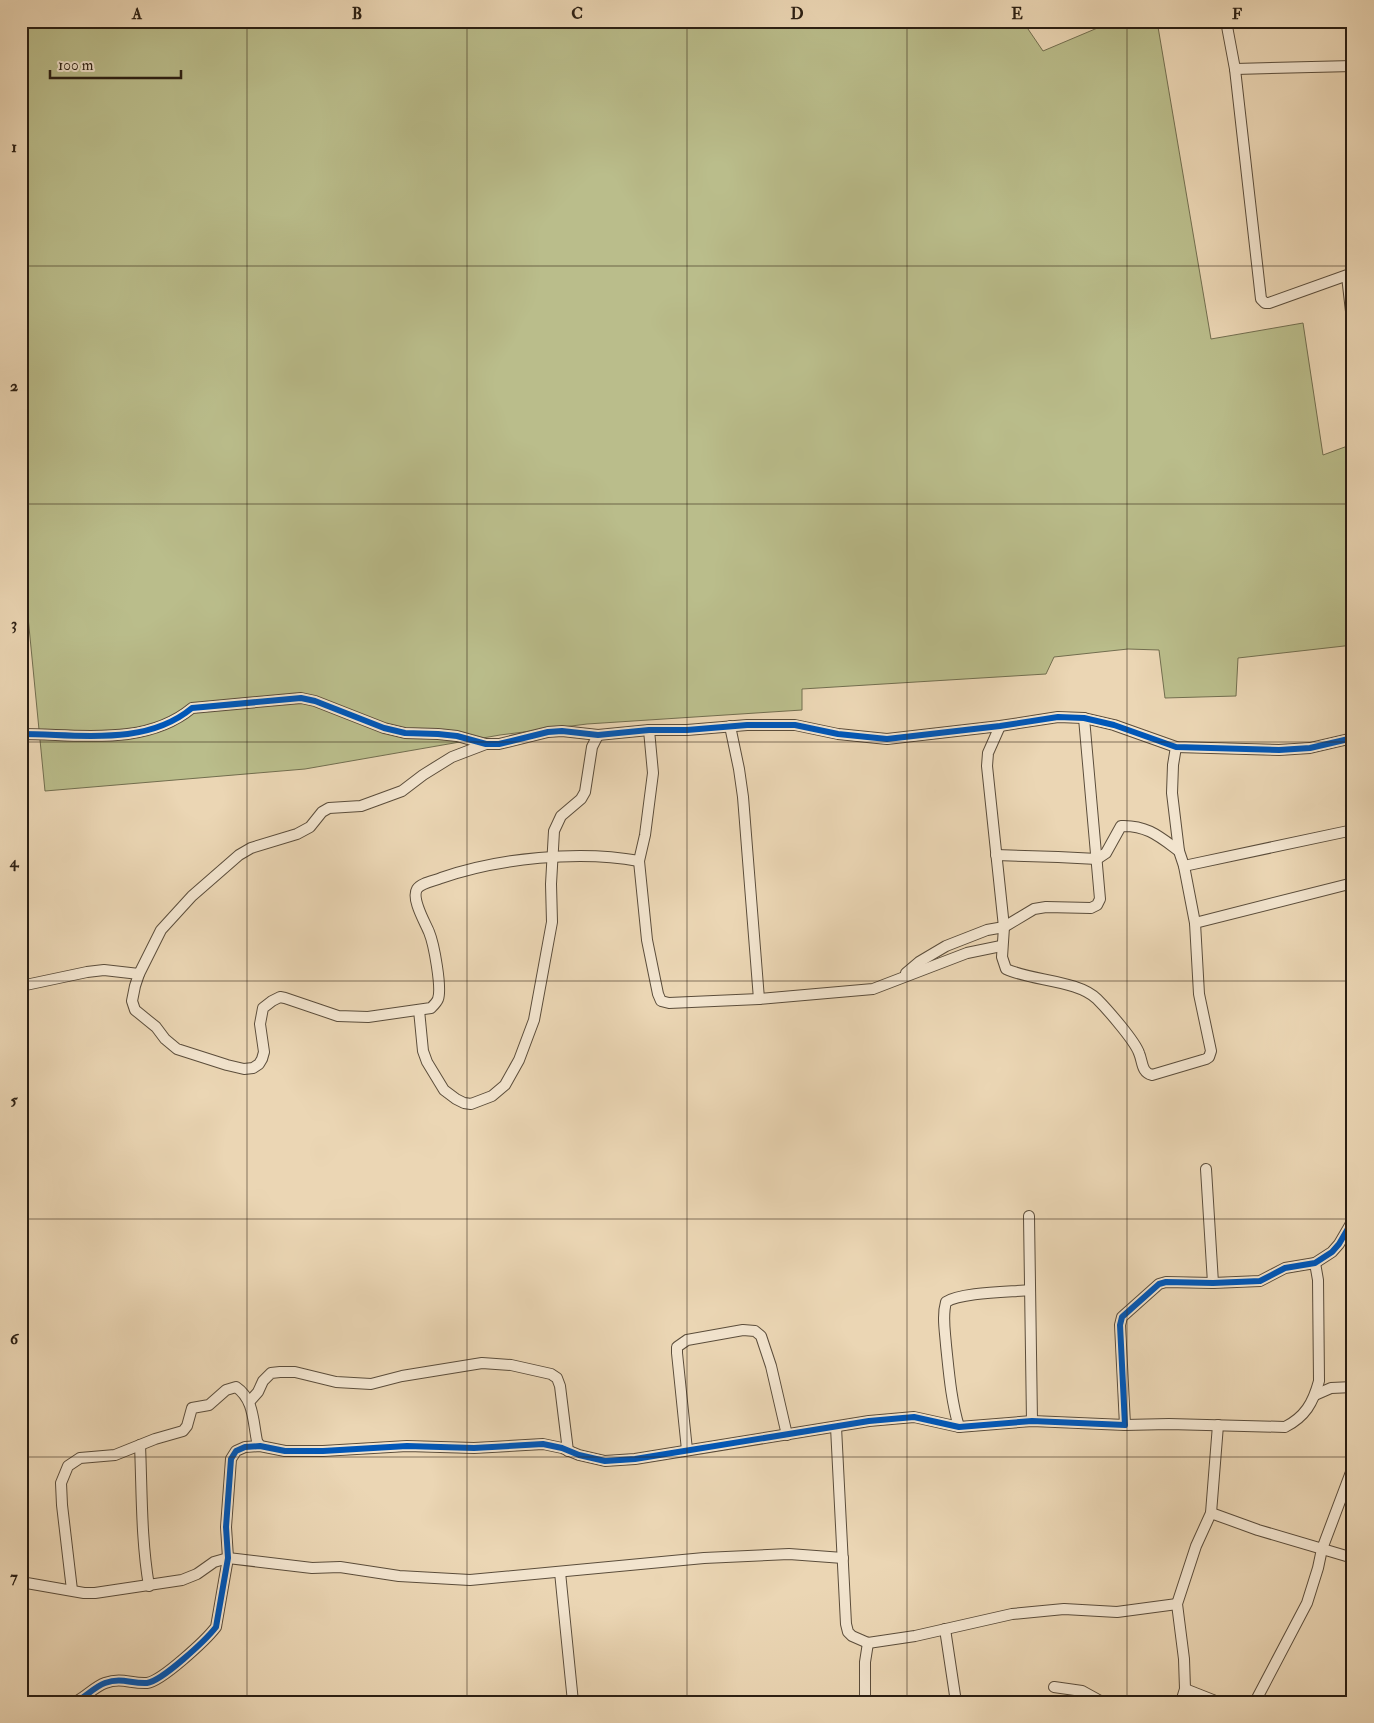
<svg xmlns="http://www.w3.org/2000/svg" width="1374" height="1723" viewBox="0 0 1374 1723" font-family="'IM FELL Double Pica',serif">
  <style>
    .green { fill: #babd8b; stroke: #726e4f }
    .lines { fill: none; stroke-linecap: round; stroke-linejoin: round }
    .street-casing { stroke: #5b4d3b; stroke-width: 12 }
    .street { stroke: #f2e4ce; stroke-width: 10 }
    .cycleway-casing { stroke: #f2e4ce; stroke-width: 9 }
    .cycleway { stroke: #0057b8; stroke-width: 6 }
    .grid { fill: none; stroke: #2b1f13; stroke-width: 1; stroke-opacity: 0.55 }
    .neatline { fill: none; stroke: #2b1f13; stroke-width: 2 }
    .grid-label { font-size: 16px; text-anchor: middle; font-weight: bold; fill: #2b1f13 }
  </style>
  <rect width="100%" height="100%" fill="#ebd6b4"/>
  <filter id="stains"><feTurbulence type="fractalNoise" baseFrequency=".004" numOctaves="4"/><feColorMatrix values="0 0 0 0 .2 0 0 0 0 .09 0 0 0 0 .02 0 0 0 .5 -.17"/></filter>
  <radialGradient id="worn" r=".72"><stop offset=".6" stop-color="#630" stop-opacity="0"/><stop offset="1" stop-color="#630" stop-opacity=".3"/></radialGradient>
  <polygon class="green" points="21,21 1027,21 1028,29 1043,51 1114,21 1157,21 1211,339 1303,323 1323,455 1353,444 1353,645 1238,658 1236,696 1165,698 1159,650 1128,649 1054,657 1046,674 802,689 802,710 587,724 500,735 305,769 45,791 21,545"/>
  <g class="lines">
    <defs>
      <g id="street">
        <polyline points="1226,21 1235,69 1261,299 1265,303 1269,303 1353,273"/>
        <polyline points="1351,21 1353,32"/>
        <polyline points="1235,69 1353,66"/>
        <polyline points="1347,276 1353,329"/>
        <polyline points="730,726 739,769 743,797 759,999"/>
        <path d="M 1000,726 L 988,753 L 987,766 L 1004,927 L 1002,957 L 1006,969 C 1032,981 1078,980 1097,999 C 1107,1009 1135,1041 1139,1053 C 1143,1062 1141,1072 1152,1075 L 1206,1059 L 1209,1057 L 1211,1051 L 1199,994 L 1195,923 L 1184,866 L 1179,851 L 1172,793 L 1173,765 L 1176,747"/>
        <polyline points="649,730 653,773 645,835 639,861 647,940 658,994 661,1001 669,1003 759,999 873,989 967,953 1001,946"/>
        <path d="M 21,734 C 78,734 145,747 192,708 L 301,698 L 315,701 L 384,728 L 405,733 L 438,734 L 457,736 L 486,744 L 499,744 L 548,732 L 562,731 L 598,735 L 649,730 L 687,730 L 747,725 L 795,725 L 838,734 L 887,739 L 1000,726 L 1058,717 L 1084,718 L 1114,725 L 1176,747 L 1279,750 L 1310,748 L 1353,738"/>
        <path d="M 486,744 L 452,757 L 423,775 L 402,791 L 361,806 L 329,808 L 322,812 L 310,827 L 297,834 L 251,848 L 239,855 L 192,896 L 161,930 L 139,974 L 135,986 L 132,1001 L 135,1010 L 156,1027 L 165,1039 L 177,1049 L 227,1065 L 244,1069 L 253,1068 L 259,1064 L 262,1059 L 264,1052 L 260,1024 L 263,1008 L 272,1001 L 280,997 L 285,998 L 338,1016 L 368,1017 L 431,1008 C 434,1005 437,1002 438,999 C 442,988 434,944 429,932 C 425,922 411,899 417,889 C 421,883 434,881 441,878 C 498,858 580,850 639,861"/>
        <path d="M 996,855 L 1058,857 L 1097,859 L 1106,853 L 1121,826 C 1147,825 1160,837 1179,851"/>
        <polyline points="1184,866 1353,830"/>
        <polyline points="1195,923 1353,883"/>
        <polyline points="906,973 919,962 946,946 987,930 1004,927 1034,909 1046,907 1091,908 1097,905 1100,899 1084,718"/>
        <polyline points="21,986 87,972 104,970 139,974"/>
        <polyline points="419,1010 423,1051 427,1062 444,1090 456,1099 464,1103 471,1104 492,1096 505,1085 519,1060 534,1020 552,922 551,884 554,831 561,816 581,799 585,792 592,747 598,735"/>
        <polyline points="1206,1169 1213,1283"/>
        <polyline points="1029,1216 1032,1421"/>
        <polyline points="1315,1395 1331,1388 1353,1387"/>
        <polyline points="249,1402 258,1392 263,1381 271,1373 280,1372 295,1372 336,1382 371,1384 402,1376 482,1363 496,1364 511,1365 551,1374 557,1378 560,1386 568,1451"/>
        <path d="M 1125,1425 L 1169,1424 L 1285,1427 C 1305,1417 1313,1403 1319,1381 L 1318,1280 L 1315,1263"/>
        <polyline points="836,1427 846,1624 848,1632 852,1636 868,1643 915,1636 1012,1614 1064,1609 1117,1612 1177,1604"/>
        <path d="M 959,1427 C 951,1400 949,1373 946,1345 C 945,1331 942,1316 946,1302 C 961,1292 1011,1292 1030,1290"/>
        <path d="M 140,1445 C 142,1492 141,1539 149,1586"/>
        <polyline points="687,1450 677,1353 677,1347 687,1340 743,1330 755,1331 761,1336 771,1366 787,1435"/>
        <polyline points="1211,1513 1258,1530 1353,1558"/>
        <polyline points="560,1572 573,1702"/>
        <polyline points="21,1582 84,1593 95,1593 182,1580 197,1574 214,1562 228,1558 312,1568 340,1567 399,1576 470,1580 704,1558 789,1554 843,1558"/>
        <path d="M 72,1590 L 62,1505 L 61,1483 L 68,1466 L 80,1458 L 115,1455 L 155,1439 L 183,1431 L 187,1426 L 192,1408 L 209,1405 L 226,1390 L 236,1387 C 254,1399 253,1422 257,1441 L 260,1446"/>
        <polyline points="945,1629 956,1702"/>
        <polyline points="1054,1687 1082,1691 1102,1702"/>
        <polyline points="1185,1689 1218,1702"/>
        <path d="M 75,1702 C 86,1697 94,1687 105,1683 C 122,1677 131,1684 147,1683 C 162,1681 206,1640 216,1627 L 228,1558 L 226,1527 L 231,1459 L 236,1451 L 245,1447 L 260,1446 L 285,1451 L 323,1451 L 407,1446 L 474,1448 L 543,1444 L 562,1448 L 579,1455 L 605,1461 L 635,1459 L 869,1421 L 914,1417 L 959,1427 L 1032,1421 L 1125,1425 L 1120,1325 L 1122,1317 L 1159,1284 L 1166,1282 L 1213,1283 L 1260,1281 L 1285,1268 L 1315,1263 L 1332,1252 L 1339,1244 L 1353,1220"/>
        <polyline points="865,1702 865,1662 868,1643"/>
        <polyline points="1181,1702 1185,1689 1184,1659 1177,1604 1196,1546 1211,1513 1218,1425"/>
        <polyline points="1255,1702 1307,1603 1318,1568 1322,1549 1351,1472"/>
        <polyline points="1352,1702 1353,1700"/>
      </g>
    </defs>
    <use href="#street" class="street-casing"/>
    <use href="#street" class="street"/>
    <defs>
      <g id="cycleway">
        <path d="M 21,734 C 78,734 145,747 192,708 L 301,698 L 315,701 L 384,728 L 405,733 L 438,734 L 457,736 L 486,744 L 499,744 L 548,732 L 562,731 L 598,735 L 649,730 L 687,730 L 747,725 L 795,725 L 838,734 L 887,739 L 1000,726 L 1058,717 L 1084,718 L 1114,725 L 1176,747 L 1279,750 L 1310,748 L 1353,738"/>
        <path d="M 75,1702 C 86,1697 94,1687 105,1683 C 122,1677 131,1684 147,1683 C 162,1681 206,1640 216,1627 L 228,1558 L 226,1527 L 231,1459 L 236,1451 L 245,1447 L 260,1446 L 285,1451 L 323,1451 L 407,1446 L 474,1448 L 543,1444 L 562,1448 L 579,1455 L 605,1461 L 635,1459 L 869,1421 L 914,1417 L 959,1427 L 1032,1421 L 1125,1425 L 1120,1325 L 1122,1317 L 1159,1284 L 1166,1282 L 1213,1283 L 1260,1281 L 1285,1268 L 1315,1263 L 1332,1252 L 1339,1244 L 1353,1220"/>
      </g>
    </defs>
    <use href="#cycleway" class="cycleway-casing"/>
    <use href="#cycleway" class="cycleway"/>
  </g>
  <path class="grid" d="M 247,21 L 247,1702M 467,21 L 467,1702M 687,21 L 687,1702M 907,21 L 907,1702M 1127,21 L 1127,1702M 21,266 L 1353,266M 21,504 L 1353,504M 21,742 L 1353,742M 21,981 L 1353,981M 21,1219 L 1353,1219M 21,1457 L 1353,1457"/>
  <rect width="1374" height="1723" fill="none" stroke="#ebd6b4" stroke-width="55"/>
  <path d="M50 70v8h131v-8" fill="none" stroke="#2b1f13" stroke-width="2.5"/>
  <text x="58" y="70" font-size="15" fill="#2b1f13" stroke="#f2e4ce" stroke-width="4" paint-order="stroke">100 m</text>
  <rect x="28" y="28" width="1318" height="1668" class="neatline"/>
  <g class="grid-label">
    <text x="137" y="19">A</text>
    <text x="357" y="19">B</text>
    <text x="577" y="19">C</text>
    <text x="797" y="19">D</text>
    <text x="1017" y="19">E</text>
    <text x="1237" y="19">F</text>
    <text x="14" y="152">1</text>
    <text x="14" y="391">2</text>
    <text x="14" y="629">3</text>
    <text x="14" y="867">4</text>
    <text x="14" y="1105">5</text>
    <text x="14" y="1344">6</text>
    <text x="14" y="1582">7</text>
  </g>
  <rect width="100%" height="100%" filter="url(#stains)"/>
  <rect width="100%" height="100%" fill="url(#worn)"/>
</svg>
